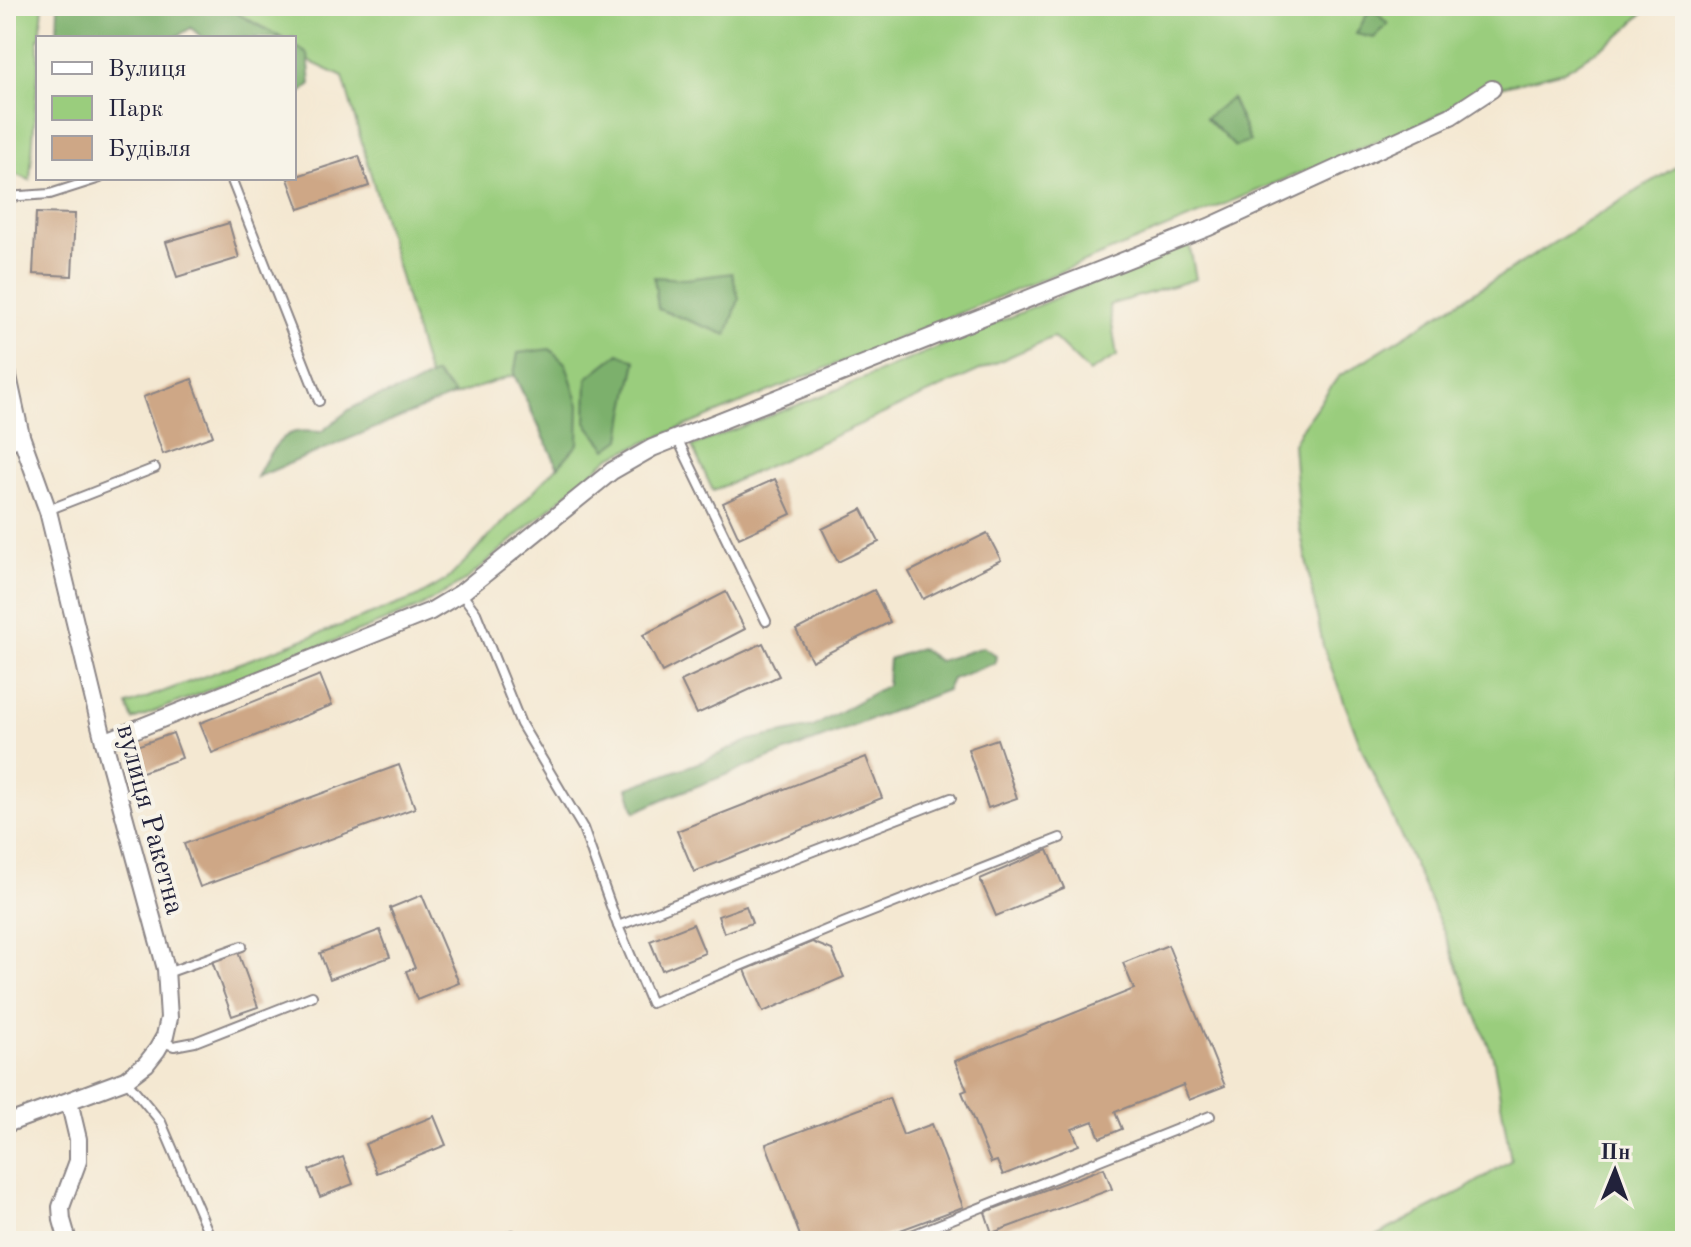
<svg xmlns="http://www.w3.org/2000/svg" width="1691" height="1247" viewBox="0 0 1691 1247" font-family="'Old Standard TT',serif">
  <style>
    .green { fill: #9acd7d; stroke: #5e785c; stroke-width: 2 }
    .forest { fill: #7bb06c; stroke: #4e6954; stroke-width: 2 }
    .building { fill: #cea786 }
    .lines { fill: none; stroke-linecap: round; stroke-linejoin: round }
    .service-casing { stroke: #8b8586; stroke-width: 12 }
    .minor-casing { stroke: #8b8586; stroke-width: 20 }
    .service { stroke: #fff; stroke-width: 8 }
    .minor { stroke: #fff; stroke-width: 16 }
    .labels { text-anchor: middle; stroke-width: 8; stroke-linejoin: round; paint-order: stroke }
    .street-label { font-size: 28px; fill: #22223b; stroke: #f7f3e8 }
  </style>
  <rect width="100%" height="100%" fill="#f7f3e8"/>
  <filter id="ink" filterUnits="userSpaceOnUse"><feTurbulence type="fractalNoise" baseFrequency=".0125" numOctaves="2"/><feDisplacementMap in="SourceGraphic" scale="16" xChannelSelector="R" yChannelSelector="G"/><feConvolveMatrix kernelMatrix="1 2 1 2 8 2 1 2 1" color-interpolation-filters="sRGB"/></filter>
  <filter id="wash" filterUnits="userSpaceOnUse"><feTurbulence type="fractalNoise" baseFrequency=".006" numOctaves="4" result="noise"/><feDisplacementMap in="SourceGraphic" scale="32" xChannelSelector="R" yChannelSelector="G"/><feGaussianBlur stdDeviation="1.8" result="paint"/><feColorMatrix in="noise" values="0 0 0 0 0 0 0 0 0 0 0 0 0 0 0 0 0 1.4 0 .05"/><feComposite in="paint" operator="in"/></filter>
  <g filter="url(#wash)">
    <rect width="100%" height="100%" fill="#f4e8d2"/>
    <g class="green">
      <polygon points="6,6 43,6 40,38 38,38 38,72 30,180 6,171"/>
      <polygon points="116,6 1650,6 1621,35 1564,71 1492,89 1424,122 610,457 466,580 418,608 133,720 127,705 415,598 448,579 558,466 514,375 436,402 343,77 294,54 294,38 260,38"/>
      <polygon points="1685,161 1685,1241 1366,1241 1459,1193 1511,1160 1493,1057 1444,932 1362,749 1323,646 1299,524 1293,444 1301,429 1338,377"/>
      <polygon points="1189,242 1196,279 1109,305 1117,356 1089,372 1053,337 713,491 692,446 836,390"/>
    </g>
    <g class="forest">
      <polygon points="58,6 224,6 282,38 203,38 191,28 174,38 57,38"/>
      <polygon points="1371,7 1388,24 1374,38 1356,34"/>
      <polygon points="294,45 308,54 311,84 298,95 294,94"/>
      <polygon points="1231,98 1250,141 1235,147 1206,118"/>
      <polygon points="732,273 739,299 727,335 658,309 654,277 686,279"/>
      <polygon points="550,349 566,364 579,405 578,444 558,467 514,374 518,353"/>
      <polygon points="619,353 636,361 625,413 621,439 607,449 586,423 587,378"/>
      <path d="M 435,374 L 455,395 L 257,477 C 264,462 277,436 295,432 C 303,430 313,432 321,432 L 350,409 L 368,400 L 410,387 Z"/>
      <polygon points="983,647 996,655 995,663 952,679 947,690 666,798 635,812 628,788 706,760 750,740 813,727 887,685 889,659 920,648 939,661"/>
    </g>
    <g id="blocks">
      <g class="building">
        <polygon points="359,156 369,186 299,209 288,179"/>
        <polygon points="36,213 75,214 72,276 33,274"/>
        <polygon points="229,223 239,258 177,277 166,242"/>
        <polygon points="192,379 213,436 163,454 143,397"/>
        <polygon points="775,479 791,514 739,538 723,503"/>
        <polygon points="862,509 879,542 838,562 822,529"/>
        <polygon points="987,533 1001,560 923,599 909,572"/>
        <polygon points="874,590 890,622 812,661 796,630"/>
        <polygon points="726,592 745,629 662,672 643,635"/>
        <polygon points="763,643 779,676 697,714 681,681"/>
        <polygon points="320,675 332,705 212,753 200,723"/>
        <polygon points="173,733 182,758 137,774 128,749"/>
        <polygon points="997,739 1017,798 988,808 968,749"/>
        <polygon points="866,757 882,798 694,872 677,831"/>
        <polygon points="399,765 415,808 200,887 184,844"/>
        <polygon points="1048,850 1064,888 996,916 980,879"/>
        <polygon points="422,895 459,983 417,1000 406,971 415,968 390,908"/>
        <polygon points="746,906 752,923 724,933 718,916"/>
        <polygon points="693,924 705,953 662,970 650,941"/>
        <polygon points="380,930 390,957 330,979 320,953"/>
        <polygon points="812,942 832,950 844,977 763,1012 745,970"/>
        <polygon points="1168,945 1225,1086 1189,1100 1183,1085 1115,1112 1122,1129 1100,1138 1093,1121 1072,1129 1079,1145 1003,1175 997,1161 991,1163 962,1092 967,1090 955,1061 1134,989 1123,963"/>
        <polygon points="238,952 258,1007 232,1016 212,961"/>
        <polygon points="889,1098 903,1135 932,1124 963,1207 871,1241 802,1241 766,1144"/>
        <polygon points="434,1116 446,1145 377,1173 365,1144"/>
        <polygon points="343,1157 353,1184 320,1197 309,1170"/>
        <polygon points="1104,1168 1112,1189 992,1233 985,1212"/>
      </g>
    </g>
  </g>
  <g filter="url(#ink)">
    <use href="#blocks" fill-opacity="0" stroke="#8b8586" stroke-width="2"/>
    <g class="lines">
      <defs>
        <g id="service">
          <polyline points="231,178 319,401"/>
          <polyline points="6,197 50,194 100,178"/>
          <polyline points="677,438 766,621"/>
          <polyline points="48,510 155,468"/>
          <polyline points="461,593 476,613 521,724 583,828 618,926 951,798"/>
          <polyline points="618,926 651,1003 843,923 1060,838"/>
          <polyline points="167,973 242,946"/>
          <polyline points="162,1042 174,1046 195,1042 312,996"/>
          <polyline points="126,1080 161,1122 212,1241"/>
          <polyline points="498,1241 512,1235 515,1241"/>
          <polyline points="897,1241 1210,1116"/>
          <polyline points="1177,1241 1181,1238"/>
        </g>
        <g id="minor">
          <polyline points="6,367 21,436 48,511 104,742 166,969 169,1018 165,1036 157,1050 146,1064 125,1080 6,1124"/>
          <polyline points="6,443 21,436"/>
          <polyline points="104,742 431,611 461,593 612,471 652,448 1209,227 1451,116 1492,89"/>
          <polyline points="68,1241 62,1220 61,1207 78,1161 78,1139 69,1101"/>
        </g>
      </defs>
      <use href="#service" class="service-casing"/>
      <use href="#minor" class="minor-casing"/>
      <use href="#service" class="service"/>
      <use href="#minor" class="minor"/>
    </g>
  </g>
  <g class="labels">
    <g class="street-label">
      <text transform="translate(152 819) rotate(75)" y="10">вулиця Ракетна</text>
    </g>
  </g>
  <rect width="1691" height="1247" fill="none" stroke="#f7f3e8" stroke-width="32"/>
  <rect x="36" y="36" width="260" height="144" fill="#f7f3e8" stroke="#a29fa3" stroke-width="2"/>
  <rect x="52" y="62" width="40" height="12" fill="#ffffff" stroke="#a29fa3" stroke-width="2"/>
  <text x="108" y="76" font-size="24" fill="#22223b">Вулиця</text>
  <rect x="52" y="96" width="40" height="24" fill="#9acd7d" stroke="#a29fa3" stroke-width="2"/>
  <text x="108" y="116" font-size="24" fill="#22223b">Парк</text>
  <rect x="52" y="136" width="40" height="24" fill="#cea786" stroke="#a29fa3" stroke-width="2"/>
  <text x="108" y="156" font-size="24" fill="#22223b">Будівля</text>
  <g transform="translate(1615 1171) rotate(1)" stroke="#f7f3e8" stroke-width="6" paint-order="stroke">
  <path d="M0-6L14 30L0 20L-14 30Z" fill="#22223b"/>
  <text y="-12" font-size="22" font-weight="bold" text-anchor="middle" fill="#22223b">Пн</text>
  </g>
</svg>
